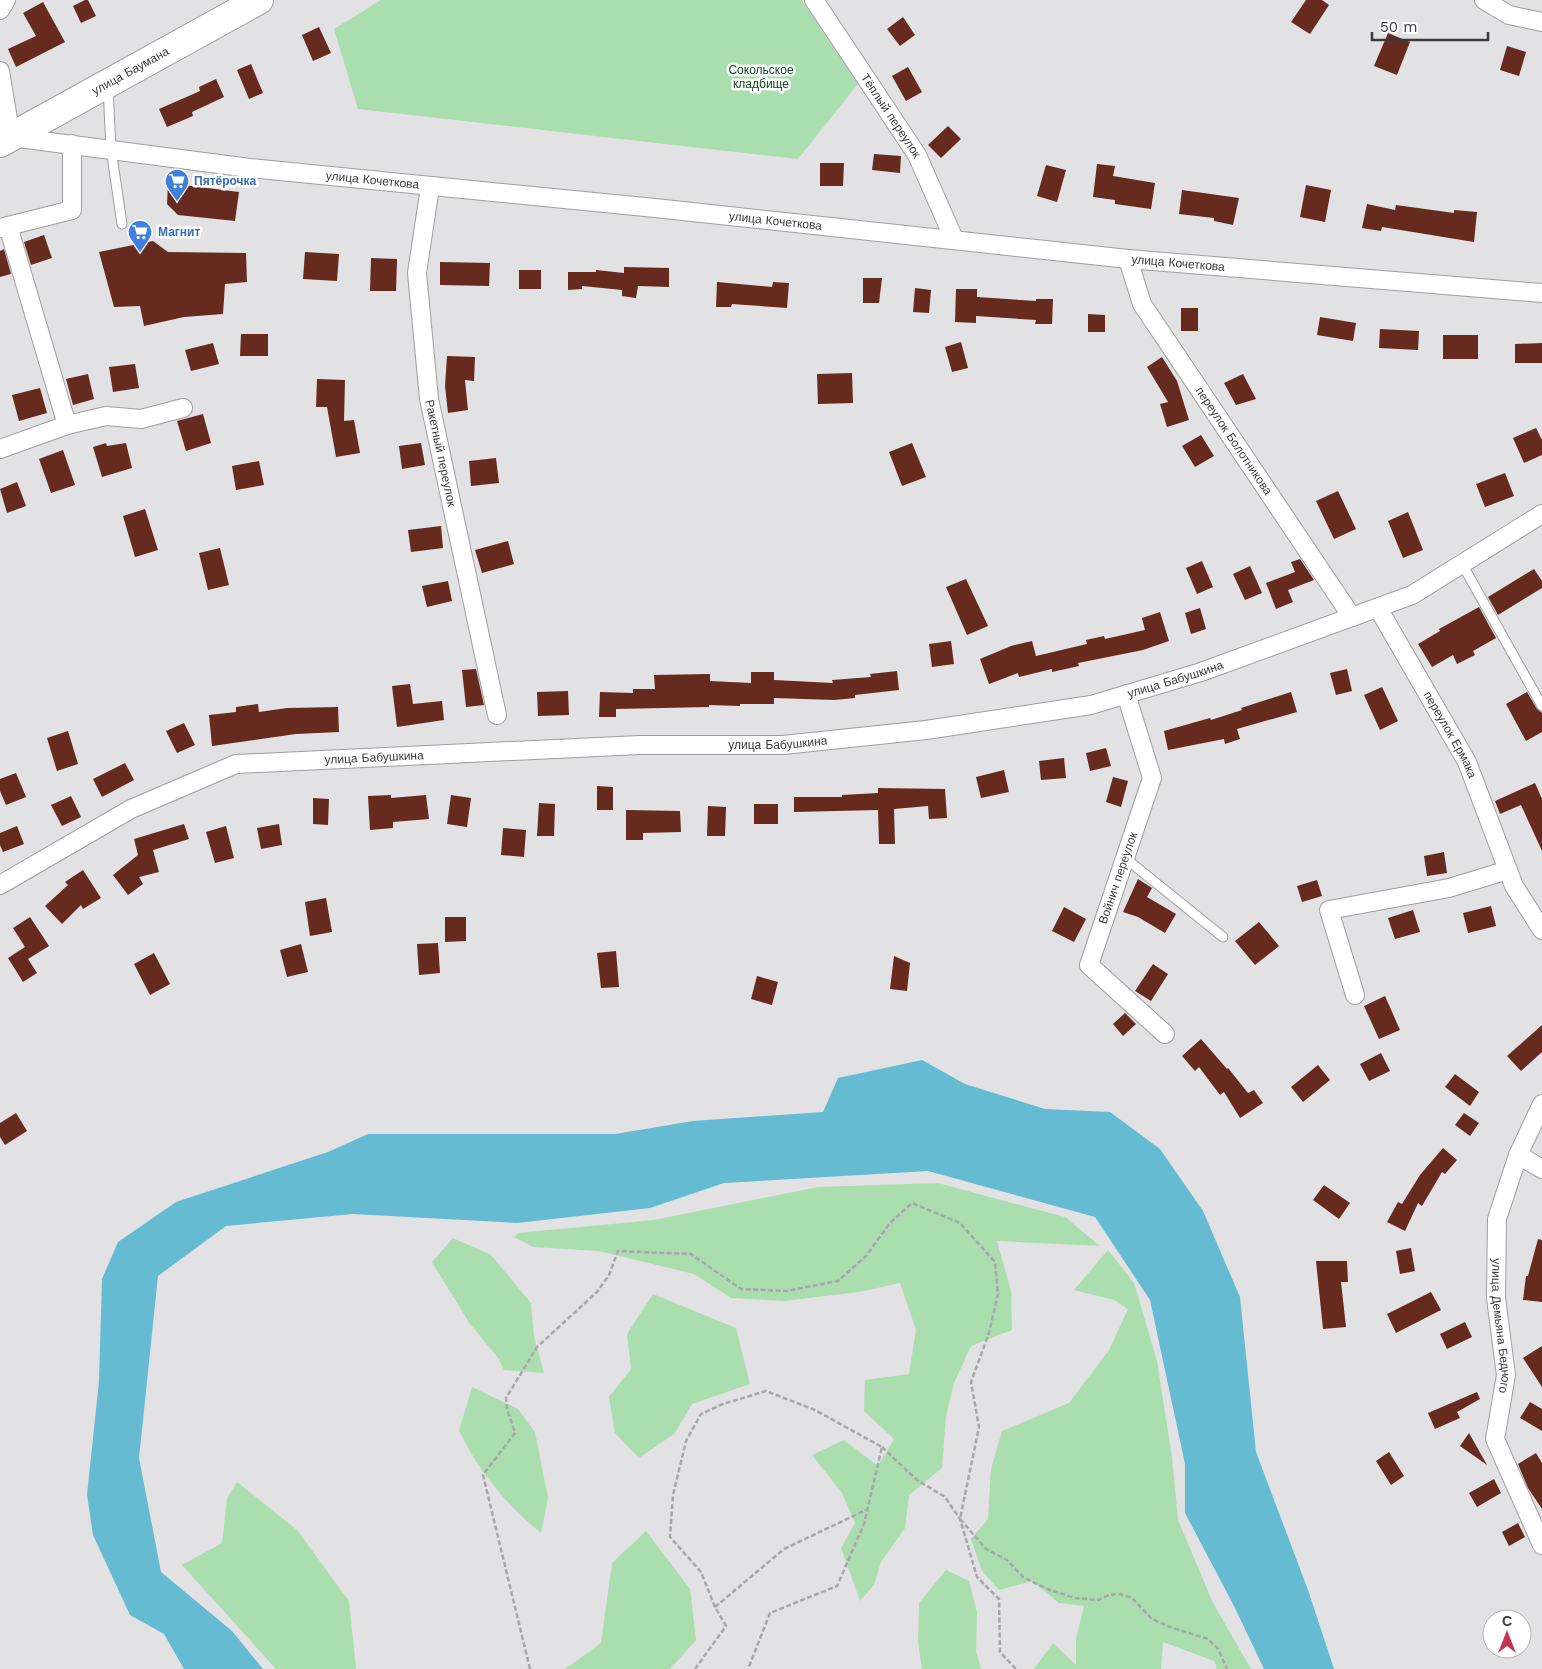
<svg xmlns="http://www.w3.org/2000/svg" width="1542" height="1669" viewBox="0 0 1542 1669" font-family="'Work Sans',sans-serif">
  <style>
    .green { fill: #abdeae }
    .water { fill: #64bbd2 }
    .building { fill: #672a1e }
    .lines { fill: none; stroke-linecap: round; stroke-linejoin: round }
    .service-casing { stroke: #9e9da0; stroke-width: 11 }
    .minor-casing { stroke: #9e9da0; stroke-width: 20 }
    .primary-casing { stroke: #9e9da0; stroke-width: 30 }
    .path { stroke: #a7a6a8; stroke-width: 2.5; stroke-dasharray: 5 2.5; stroke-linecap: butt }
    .service { stroke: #fff; stroke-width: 9 }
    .minor { stroke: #fff; stroke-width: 18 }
    .primary { stroke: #fff; stroke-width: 28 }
    .labels { text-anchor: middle; stroke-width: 5; stroke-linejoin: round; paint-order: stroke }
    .park-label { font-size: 12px; fill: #0d481a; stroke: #fff }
    .street-label { font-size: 12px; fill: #3a393b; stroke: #fff }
    .shop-label { font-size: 12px; font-weight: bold; fill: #366cbe; stroke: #fff; text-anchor: start }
  </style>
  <rect width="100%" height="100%" fill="#e2e1e4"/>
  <g class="green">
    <polygon points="381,0 802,0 858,84 798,159 358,109 334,29"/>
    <polygon points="938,1183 1065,1217 1100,1246 997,1241 1011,1291 1012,1330 971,1346 954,1383 946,1416 942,1468 909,1495 905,1528 881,1562 874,1585 860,1601 841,1548 855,1523 842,1493 812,1455 844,1440 878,1466 894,1439 864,1411 865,1380 909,1374 916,1330 900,1283 859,1292 784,1301 731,1298 694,1274 599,1251 533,1247 514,1237 518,1233 654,1220 818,1187"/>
    <polygon points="453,1238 491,1255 531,1303 534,1337 544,1373 504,1370 499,1359 470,1324 432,1262"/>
    <polygon points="1108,1250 1134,1283 1157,1361 1172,1457 1178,1520 1213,1603 1251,1669 1217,1669 1214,1661 1163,1642 1161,1669 1034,1669 1053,1643 1076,1665 1076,1639 1084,1606 1059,1603 1032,1581 999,1590 982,1571 971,1539 988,1519 991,1469 1002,1431 1069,1403 1109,1350 1128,1309 1114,1300 1074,1290"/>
    <polygon points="653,1294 736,1328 750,1384 692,1404 674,1434 639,1458 615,1433 609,1397 631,1369 627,1334"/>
    <path d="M 472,1387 L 518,1409 L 535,1432 L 548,1498 L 541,1533 C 505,1504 480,1472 459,1431 Z"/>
    <polygon points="237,1482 297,1530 349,1601 356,1669 276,1669 182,1565 222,1543 227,1498"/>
    <polygon points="646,1531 690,1589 696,1640 670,1669 565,1669 601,1643 612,1563"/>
    <polygon points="946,1570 969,1581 977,1612 976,1651 981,1669 922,1669 918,1642 919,1603"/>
  </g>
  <polygon class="water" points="922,1060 965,1084 1045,1109 1110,1112 1160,1149 1203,1211 1240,1297 1256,1452 1308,1590 1334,1669 1264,1669 1234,1606 1185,1513 1185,1464 1150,1300 1095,1217 928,1171 724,1183 650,1208 517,1223 353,1214 226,1226 158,1276 139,1458 161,1572 232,1631 263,1669 184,1669 164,1634 130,1615 93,1535 87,1495 99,1381 102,1279 118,1242 176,1202 328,1152 368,1134 615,1134 693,1121 823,1112 838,1078"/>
  <g class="building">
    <polygon points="85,0 88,0 96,16 81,23 73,6"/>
    <polygon points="1306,0 1322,0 1329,5 1310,34 1291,22"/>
    <polygon points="43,2 65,42 16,67 8,49 36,36 23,13"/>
    <polygon points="903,17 915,35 900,46 887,29"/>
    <polygon points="319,27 331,53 313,61 302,35"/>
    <polygon points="1388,33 1410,42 1397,75 1374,66"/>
    <polygon points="1507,46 1526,52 1519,76 1500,70"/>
    <polygon points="251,64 263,93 249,99 237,70"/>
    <polygon points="908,67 922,92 906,101 892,76"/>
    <polygon points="216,79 224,97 192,112 193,116 167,127 159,109 200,91 199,87"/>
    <polygon points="948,126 961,139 941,158 928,145"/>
    <polygon points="874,154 901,156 900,173 872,170"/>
    <polygon points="820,163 844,163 843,186 820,186"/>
    <polygon points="1097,164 1115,166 1113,176 1155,183 1151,209 1115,204 1115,200 1093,197"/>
    <polygon points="1046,165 1066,170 1057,202 1037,196"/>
    <polygon points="168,183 239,192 235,221 178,215 167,204"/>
    <polygon points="1306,185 1331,190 1325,222 1300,217"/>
    <polygon points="1182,190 1239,198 1233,225 1214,221 1214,218 1179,214"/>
    <polygon points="1367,204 1395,210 1396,205 1454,213 1454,210 1477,212 1474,242 1382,227 1381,231 1362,228"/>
    <polygon points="44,235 52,258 31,265 24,242"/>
    <polygon points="153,241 168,252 246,253 247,282 225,284 223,314 184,317 144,326 140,306 114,307 99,252"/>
    <polygon points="4,249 11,274 0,277 0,251"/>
    <polygon points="305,252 339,254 337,281 303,279"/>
    <polygon points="371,258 397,259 396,291 370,291"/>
    <polygon points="440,262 490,263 489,286 440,285"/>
    <polygon points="624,267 669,268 669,287 638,286 636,298 622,296 622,290 582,286 582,289 568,290 568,272 596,272 596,270 624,273"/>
    <rect x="519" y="270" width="22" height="19"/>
    <polygon points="863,278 882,278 879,303 863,303"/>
    <polygon points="717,282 772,287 773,282 789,283 787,308 732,304 731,307 716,307"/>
    <polygon points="915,288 931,290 929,313 913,312"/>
    <polygon points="956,289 977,289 977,297 1036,301 1036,299 1053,299 1052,324 1035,324 1036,320 976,316 976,323 955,322"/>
    <rect x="1181" y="308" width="17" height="23"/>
    <polygon points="1088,314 1105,315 1105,332 1088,332"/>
    <polygon points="1320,317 1356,323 1353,341 1317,335"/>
    <polygon points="1380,329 1419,331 1418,350 1379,348"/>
    <polygon points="241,334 268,334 268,356 240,356"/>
    <rect x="1443" y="335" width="35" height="24"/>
    <polygon points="961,342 968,368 952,372 945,347"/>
    <polygon points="213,343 219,364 191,371 185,350"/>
    <polygon points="1542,343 1542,363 1515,363 1515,344"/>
    <polygon points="447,356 475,357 474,381 465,380 468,410 448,413 445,386"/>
    <polygon points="1162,357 1177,381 1189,420 1167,427 1160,404 1168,402 1147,367"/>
    <polygon points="135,364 139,388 113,392 109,367"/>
    <polygon points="852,373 853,403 818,404 817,374"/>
    <polygon points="88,374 94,399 73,405 66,379"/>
    <polygon points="1243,374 1256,399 1236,405 1224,383"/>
    <polygon points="317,379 345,380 344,421 354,420 360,453 336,457 327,407 316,407"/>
    <polygon points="40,388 47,413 19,421 12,395"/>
    <polygon points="203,414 211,443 186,451 177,421"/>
    <polygon points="1536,428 1542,440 1542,455 1524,463 1513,438"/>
    <polygon points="1201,435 1214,456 1195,467 1182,446"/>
    <polygon points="106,443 107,446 126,443 132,468 102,477 93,447"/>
    <polygon points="421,443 425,465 402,469 399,446"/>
    <polygon points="912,443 926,477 902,486 889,452"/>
    <polygon points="63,450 75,485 51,493 39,459"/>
    <polygon points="496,458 499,483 471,486 469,461"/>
    <polygon points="259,461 264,485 236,490 232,466"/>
    <polygon points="1505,473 1514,496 1485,507 1476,484"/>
    <polygon points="17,482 26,506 7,513 0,489"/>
    <polygon points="1338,491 1356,529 1334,539 1316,501"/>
    <polygon points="145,509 158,550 135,557 123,516"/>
    <polygon points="1408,512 1423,550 1403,558 1388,521"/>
    <polygon points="441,526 443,548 411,552 408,530"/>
    <polygon points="508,541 514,564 482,573 475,550"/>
    <polygon points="220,548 229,585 208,590 199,553"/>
    <polygon points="1300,559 1314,580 1288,590 1293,602 1276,609 1266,583 1295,572 1291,562"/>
    <polygon points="1202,561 1213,587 1197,594 1186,568"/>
    <polygon points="1250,566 1262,593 1245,600 1233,574"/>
    <polygon points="1534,569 1542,581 1542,588 1498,615 1488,597"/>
    <polygon points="966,579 988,626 967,635 946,587"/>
    <polygon points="448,581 452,601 427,607 422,586"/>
    <polygon points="1479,607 1496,638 1473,651 1475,655 1457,664 1453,655 1432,667 1418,644 1440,631 1439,629"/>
    <polygon points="1200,608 1206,629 1191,634 1185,613"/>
    <polygon points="1160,612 1169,641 1143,650 1078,663 1079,666 1052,672 1052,669 1019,677 1018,673 989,684 980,659 1011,646 1032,641 1036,656 1087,644 1086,640 1104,636 1105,639 1145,630 1142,618"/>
    <polygon points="951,641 954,664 932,667 929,644"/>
    <polygon points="476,669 484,705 466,707 462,670"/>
    <polygon points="1347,669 1352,691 1336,695 1330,673"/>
    <polygon points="897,671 899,690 855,695 855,698 834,700 774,698 774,704 740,704 740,706 709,705 709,707 616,709 616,717 599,717 600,692 633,693 633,689 655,689 654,675 710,674 710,681 751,683 751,672 774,672 774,680 833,683 832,680 871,677 870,674"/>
    <polygon points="410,684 413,704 442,701 444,720 397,727 392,686"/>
    <polygon points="1382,687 1398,721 1380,730 1364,695"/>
    <polygon points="568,691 569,715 538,716 537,692"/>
    <polygon points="1291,692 1297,712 1237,729 1240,739 1225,744 1224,739 1168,750 1164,731 1210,718 1211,720 1242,710 1241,708"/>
    <polygon points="1527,692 1537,709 1542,713 1542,732 1526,741 1506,704"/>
    <polygon points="258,704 259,712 287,708 338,707 339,732 296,734 212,746 209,715 236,712 236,707"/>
    <polygon points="184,723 195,745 177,753 166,731"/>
    <polygon points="68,731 78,764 57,771 47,738"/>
    <polygon points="1106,748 1111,766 1090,771 1086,753"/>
    <polygon points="1064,758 1066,778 1041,780 1039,761"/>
    <polygon points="125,763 134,780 102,797 93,779"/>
    <polygon points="1004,770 1009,792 981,798 976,777"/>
    <polygon points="16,773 26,797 6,805 0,791 0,779"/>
    <polygon points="1113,777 1128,781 1121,807 1106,802"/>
    <polygon points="1535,783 1542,799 1542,851 1521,805 1500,814 1495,801"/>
    <polygon points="597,786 613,787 613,810 597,810"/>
    <polygon points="878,788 945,789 947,818 929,819 928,806 894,809 895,844 879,844 878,810 794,812 794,797 842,797 842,795 878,793"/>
    <polygon points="391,795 391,798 426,795 429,819 393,822 393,828 370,830 368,796"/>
    <polygon points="451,795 471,798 467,827 447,824"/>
    <polygon points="71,796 81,817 62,826 51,805"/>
    <polygon points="313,798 329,799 328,825 313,824"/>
    <polygon points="539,803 555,804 554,836 537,836"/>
    <rect x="754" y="804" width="24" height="20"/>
    <polygon points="708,806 726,807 725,836 707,836"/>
    <polygon points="626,810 680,811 681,832 643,833 643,840 626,840"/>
    <polygon points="184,824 189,839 153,850 159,872 139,877 143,884 128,895 113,875 138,855 134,839"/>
    <polygon points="279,824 282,845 261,849 257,828"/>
    <polygon points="17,826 24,844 3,852 0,845 0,833"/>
    <polygon points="226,826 234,858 215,863 206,832"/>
    <polygon points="503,828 526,830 524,857 501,855"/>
    <polygon points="1444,852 1447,873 1427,876 1424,856"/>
    <polygon points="83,870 101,898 83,909 81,905 62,924 45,906 68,885 65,882"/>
    <polygon points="1138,879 1152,888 1147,897 1176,914 1165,933 1138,917 1123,912"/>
    <polygon points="1317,880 1322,896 1302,902 1297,886"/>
    <polygon points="326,898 332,932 310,936 305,902"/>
    <polygon points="1491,906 1496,926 1468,933 1463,913"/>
    <polygon points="1064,907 1086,919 1074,942 1052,931"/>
    <polygon points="1413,910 1420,932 1395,939 1388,918"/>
    <polygon points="30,917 49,946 28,959 37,973 23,982 8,958 25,947 13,928"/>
    <polygon points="445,917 466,917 466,941 445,942"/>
    <polygon points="1259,922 1279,946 1255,965 1235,941"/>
    <polygon points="438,943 440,973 419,975 417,944"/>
    <polygon points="301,944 308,972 287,977 280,950"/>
    <polygon points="616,951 619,987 601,988 597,953"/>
    <polygon points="154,953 170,984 150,995 134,964"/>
    <polygon points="894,956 910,963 907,991 890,989"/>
    <polygon points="1153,964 1168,974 1151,1001 1135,991"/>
    <polygon points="757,976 778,982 772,1005 751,999"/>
    <polygon points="1385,996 1400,1030 1379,1039 1364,1006"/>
    <polygon points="1125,1013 1136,1024 1123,1036 1113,1024"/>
    <polygon points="1542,1025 1542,1052 1521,1071 1507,1056"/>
    <polygon points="1201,1039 1227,1069 1228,1068 1248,1093 1254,1090 1263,1103 1240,1118 1224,1092 1220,1095 1199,1067 1195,1071 1182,1056"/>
    <polygon points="1381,1053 1390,1071 1369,1081 1360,1064"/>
    <polygon points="1318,1065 1330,1080 1303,1102 1291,1087"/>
    <polygon points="1455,1074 1479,1092 1470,1106 1445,1087"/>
    <polygon points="16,1113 27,1131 5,1145 0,1137 0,1123"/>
    <polygon points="1464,1113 1479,1123 1470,1136 1455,1125"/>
    <polygon points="1443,1148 1457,1160 1445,1174 1442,1172 1422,1206 1418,1203 1405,1231 1387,1222 1398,1202 1402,1204 1420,1175"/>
    <polygon points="1324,1185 1350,1203 1339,1219 1313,1200"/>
    <polygon points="1538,1239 1542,1240 1542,1302 1523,1300 1526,1276 1528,1276"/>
    <polygon points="1411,1248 1415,1271 1400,1274 1396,1251"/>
    <polygon points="1316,1261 1347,1261 1348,1282 1341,1282 1346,1327 1323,1329"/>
    <polygon points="1431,1292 1441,1310 1396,1333 1387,1314"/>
    <polygon points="1465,1322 1472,1337 1447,1349 1440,1334"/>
    <polygon points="1542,1346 1542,1387 1523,1358"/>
    <polygon points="1477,1392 1480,1399 1457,1412 1460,1418 1435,1429 1428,1413"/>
    <polygon points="1530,1402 1542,1409 1542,1431 1520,1418"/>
    <polygon points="1469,1433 1487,1465 1460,1446"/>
    <polygon points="1389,1452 1404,1476 1391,1485 1376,1461"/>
    <polygon points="1536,1453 1542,1463 1542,1509 1528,1488 1518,1464"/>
    <polygon points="1494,1479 1501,1493 1477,1507 1469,1493"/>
    <polygon points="1518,1523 1525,1537 1509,1546 1502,1532"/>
  </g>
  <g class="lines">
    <defs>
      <g id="service">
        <polyline points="108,87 111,149 122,224"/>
        <polyline points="1462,564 1542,706"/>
        <polyline points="1125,858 1223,937"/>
      </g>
      <g id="minor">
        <path id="s1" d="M 814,0 L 917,155 L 954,239"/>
        <polyline points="1484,0 1509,15 1542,22"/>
        <polyline points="0,10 6,0"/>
        <path id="s2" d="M 0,71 L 11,137 L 250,168 L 655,208 L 1128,259 L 1542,293"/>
        <path id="s3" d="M 430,187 L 417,273 L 429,399 L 497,715"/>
        <polyline points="8,226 72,210 72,144"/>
        <polyline points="0,228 8,226 67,425"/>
        <path id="s4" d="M 1128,259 L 1142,304 L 1352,617"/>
        <polyline points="0,449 67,425 106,416 141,419 183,408"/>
        <path id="s5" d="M 1378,608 L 1467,762 L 1514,886 L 1542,930"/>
        <polyline points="1126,694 1152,778 1089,965 1165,1034"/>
        <path id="s6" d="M 0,885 L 131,809 L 236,764 L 640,745 L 783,745 L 926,730 L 1091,705 L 1201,672 L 1412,595 L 1542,514"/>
        <polyline points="1355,995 1329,910 1449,888 1508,870"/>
        <path id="s7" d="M 1542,1104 L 1518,1155 L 1497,1219 L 1496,1298 L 1506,1375 L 1495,1439 L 1542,1545"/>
        <polyline points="1518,1155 1542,1169"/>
      </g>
      <g id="primary">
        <path id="s8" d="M 0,143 L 259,0"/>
      </g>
    </defs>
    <use href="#service" class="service-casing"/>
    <use href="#minor" class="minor-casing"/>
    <use href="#primary" class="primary-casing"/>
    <g class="path">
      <polyline points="882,1447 917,1480 945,1497 960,1519 977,1577 999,1599 1000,1652 1016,1669"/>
      <polyline points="715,1607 784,1549 868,1509"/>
      <polyline points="530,1669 483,1475 515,1433 507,1409 506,1398 537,1347 597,1292 609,1275 618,1251 691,1254 741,1289 786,1291 838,1281 866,1256 890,1223 912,1203 960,1223 995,1262 998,1294 989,1333 971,1382 979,1427 960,1519 986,1549 1007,1560 1023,1577 1047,1589 1075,1598 1098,1600 1109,1595 1120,1594 1132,1598 1152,1619 1170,1627 1208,1639 1218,1649 1227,1669"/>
      <polyline points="695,1669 726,1626 715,1607 701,1572 670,1537 673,1495 686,1441 701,1414 723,1404 766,1391 815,1410 882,1447 864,1524 837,1586 770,1613 748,1669"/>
    </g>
    <use href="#service" class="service"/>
    <use href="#minor" class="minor"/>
    <use href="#primary" class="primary"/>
  </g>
  <defs>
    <symbol id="supermarket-pin" viewBox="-11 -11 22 30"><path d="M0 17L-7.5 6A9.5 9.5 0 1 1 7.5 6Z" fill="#3f7fe0" stroke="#fff"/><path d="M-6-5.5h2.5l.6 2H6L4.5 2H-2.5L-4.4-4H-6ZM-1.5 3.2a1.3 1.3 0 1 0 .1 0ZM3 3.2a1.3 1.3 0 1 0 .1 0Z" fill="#fff"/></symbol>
  </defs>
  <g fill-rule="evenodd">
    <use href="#supermarket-pin" x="163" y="167" width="28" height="38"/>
    <use href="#supermarket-pin" x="126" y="218" width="28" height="38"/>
  </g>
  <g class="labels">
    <g class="park-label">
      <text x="761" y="74">Сокольское<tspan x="761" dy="14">кладбище</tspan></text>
    </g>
    <g class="street-label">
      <text dy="4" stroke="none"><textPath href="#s8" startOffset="149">улица Баумана</textPath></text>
      <text dy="4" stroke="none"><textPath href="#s1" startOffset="139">Тёплый переулок</textPath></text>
      <text dy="4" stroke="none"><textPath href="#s2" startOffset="431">улица Кочеткова</textPath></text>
      <text dy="4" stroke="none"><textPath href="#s2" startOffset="836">улица Кочеткова</textPath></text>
      <text dy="4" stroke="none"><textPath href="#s2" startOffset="1241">улица Кочеткова</textPath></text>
      <text dy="4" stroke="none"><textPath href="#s4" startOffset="212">переулок Болотникова</textPath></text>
      <text dy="4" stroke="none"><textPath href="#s3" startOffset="269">Ракетный переулок</textPath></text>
      <text dy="4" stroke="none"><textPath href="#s6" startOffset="1212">улица Бабушкина</textPath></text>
      <text dy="4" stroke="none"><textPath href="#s5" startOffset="146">переулок Ермака</textPath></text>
      <text dy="4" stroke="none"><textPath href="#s6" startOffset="808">улица Бабушкина</textPath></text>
      <text dy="4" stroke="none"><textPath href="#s6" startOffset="404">улица Бабушкина</textPath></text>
      <text transform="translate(1118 878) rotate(-71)" y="4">Войнич переулок</text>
      <text dy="4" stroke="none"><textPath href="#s7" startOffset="231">улица Демьяна Бедного</textPath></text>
    </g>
    <g class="shop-label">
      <text x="194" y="185">Пятёрочка</text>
      <text x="158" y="236">Магнит</text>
    </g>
  </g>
  <g transform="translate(1507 1634)"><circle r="24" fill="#ffffff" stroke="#b0b0b1"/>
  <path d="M0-4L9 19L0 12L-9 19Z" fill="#c43352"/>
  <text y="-8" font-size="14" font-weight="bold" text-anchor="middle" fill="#3a393b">С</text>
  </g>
  <path d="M1372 32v8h116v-8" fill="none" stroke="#3a393b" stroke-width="2.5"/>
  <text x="1380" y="32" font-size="15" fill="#3a393b" stroke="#ffffff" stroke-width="4" paint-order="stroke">50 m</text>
</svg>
